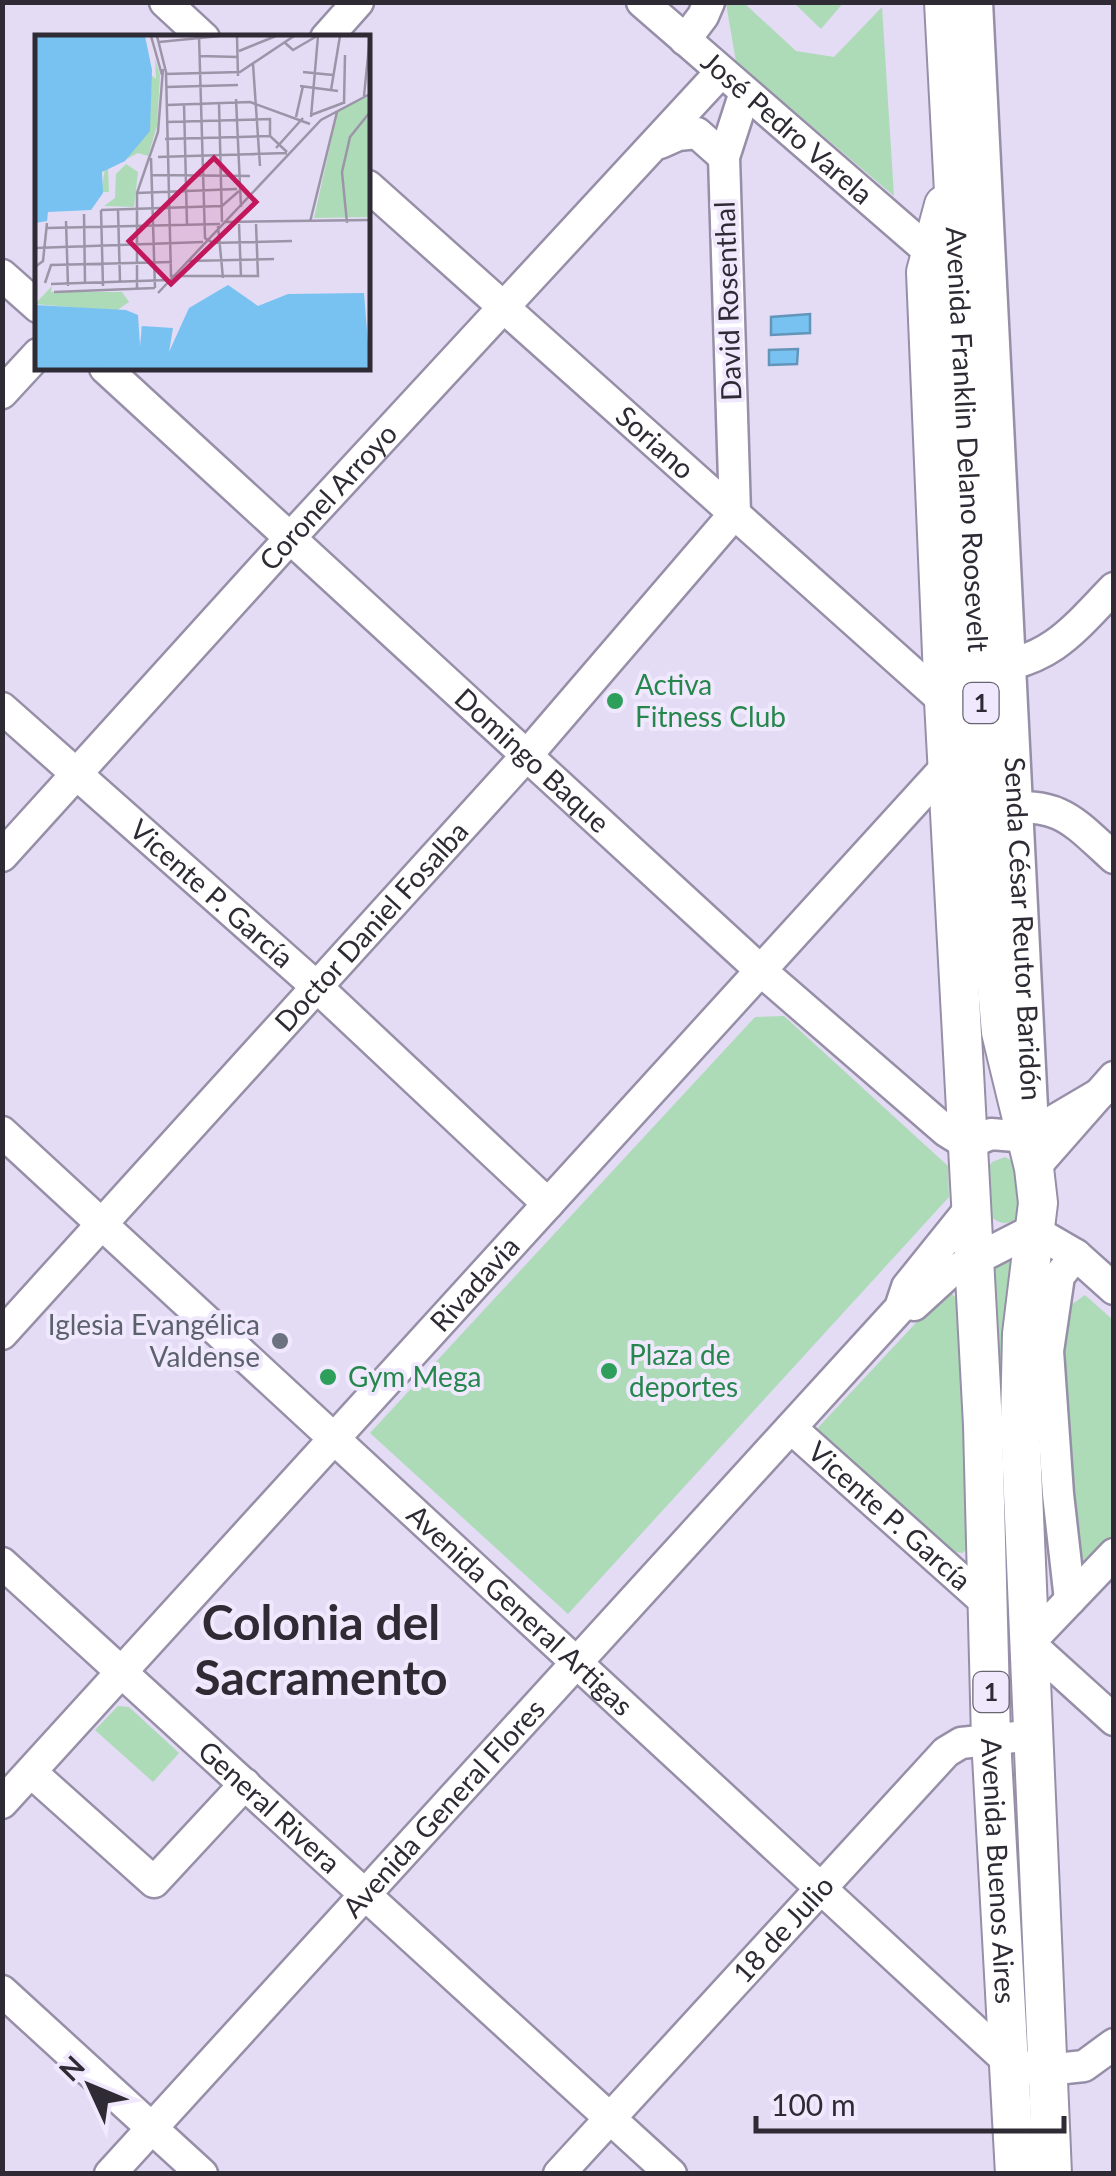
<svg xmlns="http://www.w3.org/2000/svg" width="1116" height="2176" viewBox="0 0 1116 2176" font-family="Lato,sans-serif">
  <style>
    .green { fill: #addbb8 }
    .water { fill: #78c2f1; stroke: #6295b9; stroke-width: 2.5 }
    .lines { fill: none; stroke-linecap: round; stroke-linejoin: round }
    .minor-casing { stroke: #978fa7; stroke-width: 35 }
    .major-casing { stroke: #978fa7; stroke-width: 42 }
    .minor { stroke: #fff; stroke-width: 30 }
    .major { stroke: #fff; stroke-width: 38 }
    .leisure-dot { fill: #2e9e5b; stroke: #f0e9fe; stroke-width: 4 }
    .worship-dot { fill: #6b7280; stroke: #f0e9fe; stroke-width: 4 }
    .labels { text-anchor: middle; stroke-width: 8; stroke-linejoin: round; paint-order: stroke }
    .shield { fill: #f0e9fe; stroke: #696471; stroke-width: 2.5 }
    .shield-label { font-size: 25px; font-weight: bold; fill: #2f2b35 }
    .street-label { font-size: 28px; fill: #2f2b35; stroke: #f0e9fe }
    .leisure-label { font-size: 28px; fill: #27864d; stroke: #f0e9fe; text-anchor: start }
    .worship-label { font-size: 28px; fill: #5b616d; stroke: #f0e9fe; text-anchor: end }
    .town-label { font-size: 48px; font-weight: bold; fill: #2f2b35; stroke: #f0e9fe }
    .inset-river { fill: none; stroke: #78c2f1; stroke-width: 5 }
    .inset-road { fill: none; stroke: #9c95a8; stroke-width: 2.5 }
    .view { fill: #c2185b; fill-opacity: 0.15; stroke: #c2185b; stroke-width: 5 }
    .inset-edge { fill: none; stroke: #2f2b35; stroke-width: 5 }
  </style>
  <rect width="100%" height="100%" fill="#e4dbf5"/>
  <g class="green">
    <polygon points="844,2 821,29 794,3 794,2"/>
    <polygon points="726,3 744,3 796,51 834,57 882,7 894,196 736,62"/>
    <polygon points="784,1016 948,1166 949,1197 568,1614 370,1433 755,1017"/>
    <path d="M 1005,1157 L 1015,1162 L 1021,1214 C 1011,1225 1001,1226 990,1216 L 986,1171 L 992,1162 Z"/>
    <polygon points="1012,1256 1002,1420 991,1421 986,1272"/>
    <polygon points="952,1294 959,1301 972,1541 963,1553 952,1552 814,1432 942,1295"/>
    <polygon points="1085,1295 1113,1320 1113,1538 1088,1565 1070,1560 1061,1312"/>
    <polygon points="118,1706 129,1707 179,1753 153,1782 95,1730"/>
  </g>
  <g class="water">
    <polygon points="810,314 810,333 771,335 771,317"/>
    <polygon points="798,349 797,364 769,365 769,350"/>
  </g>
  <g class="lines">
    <defs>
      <g id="minor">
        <polyline points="165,2 204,38"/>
        <path id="s1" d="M 642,2 L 946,266"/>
        <path id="s2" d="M 977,2 L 1032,1108"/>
        <polyline points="326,38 358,2"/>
        <polyline points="685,40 703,16 709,2"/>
        <polyline points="660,143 678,135 697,133 724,157"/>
        <path id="s3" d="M 368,186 L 944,701"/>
        <polyline points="2,275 38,307"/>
        <path id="s4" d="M 105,368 L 759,969 L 946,1131 L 967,1144 L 991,1134 L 1026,1137 L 1099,1094"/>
        <polyline points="2,393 38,354"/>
        <path d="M 993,668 C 1054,658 1073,630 1114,588"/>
        <path id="s5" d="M 2,708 L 318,988 L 548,1204"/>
        <path d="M 999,808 C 1061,803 1070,818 1114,858"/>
        <path id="s6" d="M 2,856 L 291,537 L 721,72"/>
        <path id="s7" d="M 2,1132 L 1011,2064 L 1047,2070 L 1084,2066 L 1114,2044"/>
        <polyline points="1034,1168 1114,1077"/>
        <polyline points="914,1305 949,1273 1033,1230 1076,1255 1114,1289"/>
        <path id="s8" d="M 2,1334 L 528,754 L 735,513 L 724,157 L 745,92"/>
        <path id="s9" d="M 791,1428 L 989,1605"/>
        <path id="s10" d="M 2,1563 L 671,2174"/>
        <polyline points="1070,1600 1058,1494 1048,1351 1059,1276 1076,1255"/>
        <polyline points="1029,1643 1114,1554"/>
        <polyline points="1029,1643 1114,1720"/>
        <polyline points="31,1772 154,1882 245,1784"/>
        <path id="s11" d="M 2,1803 L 947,766"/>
        <polyline points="2,1991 202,2174"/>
        <path id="s12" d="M 110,2174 L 900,1308 L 907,1287 L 969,1210"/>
        <path id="s13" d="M 559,2174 L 946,1752 L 961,1743 L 1034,1735"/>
      </g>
      <g id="major">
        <path id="s14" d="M 944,2 L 994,953 L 1001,1032 L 1034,1168 L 1038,1203 L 1022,1334 L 1020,1422 L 1052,2174"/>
        <path id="s15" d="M 944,205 L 926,272 L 944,701 L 983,1425 L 991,1738 L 1015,2174"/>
      </g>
    </defs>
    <use href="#minor" class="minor-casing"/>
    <use href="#major" class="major-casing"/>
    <use href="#minor" class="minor"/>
    <use href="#major" class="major"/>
  </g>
  <g class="leisure-dot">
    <circle cx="615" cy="701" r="10"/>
    <circle cx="609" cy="1371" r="10"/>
    <circle cx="328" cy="1377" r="10"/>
  </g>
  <circle class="worship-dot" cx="280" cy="1341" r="10"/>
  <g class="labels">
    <g class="shield">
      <rect x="963.5" y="683" width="35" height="40" rx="8"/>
      <rect x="973.5" y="1672" width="35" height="40" rx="8"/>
    </g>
    <g class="shield-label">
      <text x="981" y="712">1</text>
      <text x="991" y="1701">1</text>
    </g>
    <g class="street-label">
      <text dy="10" stroke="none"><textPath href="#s1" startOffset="192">José Pedro Varela</textPath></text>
      <text transform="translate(728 301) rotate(-92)" y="10">David Rosenthal</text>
      <text dy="10" stroke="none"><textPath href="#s14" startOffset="438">Avenida Franklin Delano Roosevelt</textPath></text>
      <text dy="10" stroke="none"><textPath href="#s3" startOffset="385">Soriano</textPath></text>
      <text dy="10" stroke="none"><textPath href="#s6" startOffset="485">Coronel Arroyo</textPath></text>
      <text dy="10" stroke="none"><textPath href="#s4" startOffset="580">Domingo Baque</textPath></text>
      <text dy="10" stroke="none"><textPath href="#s5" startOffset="280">Vicente P. García</textPath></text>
      <text dy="10" stroke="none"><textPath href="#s8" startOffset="550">Doctor Daniel Fosalba</textPath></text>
      <text dy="10" stroke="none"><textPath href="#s2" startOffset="928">Senda César Reutor Baridón</textPath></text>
      <text dy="10" stroke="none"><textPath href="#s11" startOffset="702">Rivadavia</textPath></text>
      <text dy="10" stroke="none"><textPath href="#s9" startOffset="132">Vicente P. García</textPath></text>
      <text dy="10" stroke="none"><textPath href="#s7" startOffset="705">Avenida General Artigas</textPath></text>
      <text dy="10" stroke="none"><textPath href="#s12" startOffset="495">Avenida General Flores</textPath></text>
      <text dy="10" stroke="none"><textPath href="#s10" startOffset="362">General Rivera</textPath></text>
      <text dy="10" stroke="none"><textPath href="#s15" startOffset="1670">Avenida Buenos Aires</textPath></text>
      <text dy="10" stroke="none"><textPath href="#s13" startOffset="332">18 de Julio</textPath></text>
    </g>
    <g class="leisure-label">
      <text x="635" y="695">Activa<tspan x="635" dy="32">Fitness Club</tspan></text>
      <text x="629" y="1365">Plaza de<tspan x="629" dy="32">deportes</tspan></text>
      <text x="348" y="1387">Gym Mega</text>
    </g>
    <g class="worship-label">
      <text x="260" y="1335">Iglesia Evangélica<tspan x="260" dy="32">Valdense</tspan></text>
    </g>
    <g class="town-label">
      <text x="321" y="1640">Colonia del<tspan x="321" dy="55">Sacramento</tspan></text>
    </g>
  </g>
  <g transform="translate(35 35)">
    <rect width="335" height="335" fill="#e4dbf5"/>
    <path d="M 120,24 L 125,40 L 122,91 L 113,121 L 103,118 L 73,134 L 74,157 L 66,157 L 72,121 L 116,40 L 121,44 ZM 335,61 L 335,182 L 279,183 L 303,75 ZM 91,129 L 103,137 L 99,172 L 69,171 L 80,163 L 81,139 ZM 17,251 L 16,257 L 87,257 L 94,267 L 81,276 L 0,269 Z" fill="#addbb8"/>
    <path d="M 0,1 L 110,1 L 117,35 L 115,96 L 90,126 L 67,137 L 68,158 L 56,175 L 13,177 L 12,186 L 0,188 ZM 193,250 L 223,271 L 253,259 L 329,258 L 335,334 L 0,334 L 0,270 L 91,275 L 103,280 L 105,311 L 107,291 L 138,293 L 134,317 L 154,273 Z" fill="#78c2f1"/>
    <path class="inset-river" d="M 40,334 L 110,314 L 109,292M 79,334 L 105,327 L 112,303"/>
    <path class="inset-road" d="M 116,1 L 127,40M 122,1 L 131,37 L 136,241 L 223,241 L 221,189M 164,1 L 170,203 L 178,208M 202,1 L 203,41M 124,7 L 185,1M 249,7 L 258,15 L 282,1M 204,16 L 241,1M 165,21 L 203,22M 218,29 L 225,131M 268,37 L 298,40M 130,39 L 205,37 L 259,1M 265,51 L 303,56M 131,52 L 203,50M 296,55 L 305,1M 329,61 L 335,1M 201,64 L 206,172M 184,68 L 187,187M 149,69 L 152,190M 309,69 L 310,20M 132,70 L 215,67 L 275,89M 276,80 L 308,68M 261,82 L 268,51M 276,82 L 283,1M 132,87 L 235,84 L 235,101 L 252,117M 130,104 L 235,101M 241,113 L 268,83M 123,122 L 252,118M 116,123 L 120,253M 117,140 L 215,141M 102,158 L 202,154M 66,175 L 187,171 L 204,156M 66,175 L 68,251M 83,175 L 85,246M 49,179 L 50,247M 31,186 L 33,251M 190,187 L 335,185M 275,187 L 302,77M 312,188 L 307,137 L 315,102 L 335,77M 204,189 L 206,242M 183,191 L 188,243M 12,193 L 185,189M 176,208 L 257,206M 0,213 L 168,207M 153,226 L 239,224M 0,232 L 8,226 L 12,188M 10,248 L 16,230 L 137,227M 16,249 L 133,245M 102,255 L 102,158 L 123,97 L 128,34M 19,257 L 120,253M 123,258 L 286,85 L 335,59"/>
    <path class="view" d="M 179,123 L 221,167 L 136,249 L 94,206 Z"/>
    <rect width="335" height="335" class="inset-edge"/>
  </g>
  <rect width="1116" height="2176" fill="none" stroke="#2f2b35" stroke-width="10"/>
  <g transform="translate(90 2086) rotate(314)" stroke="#f0e9fe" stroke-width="8" paint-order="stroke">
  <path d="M0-8L18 38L0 25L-18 38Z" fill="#2f2b35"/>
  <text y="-15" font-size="28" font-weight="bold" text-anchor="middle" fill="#2f2b35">N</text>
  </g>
  <path d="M756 2116v15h308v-15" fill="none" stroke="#2f2b35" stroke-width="5"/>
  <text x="771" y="2116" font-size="30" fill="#2f2b35" stroke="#f0e9fe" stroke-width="8" paint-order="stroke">100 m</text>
</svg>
